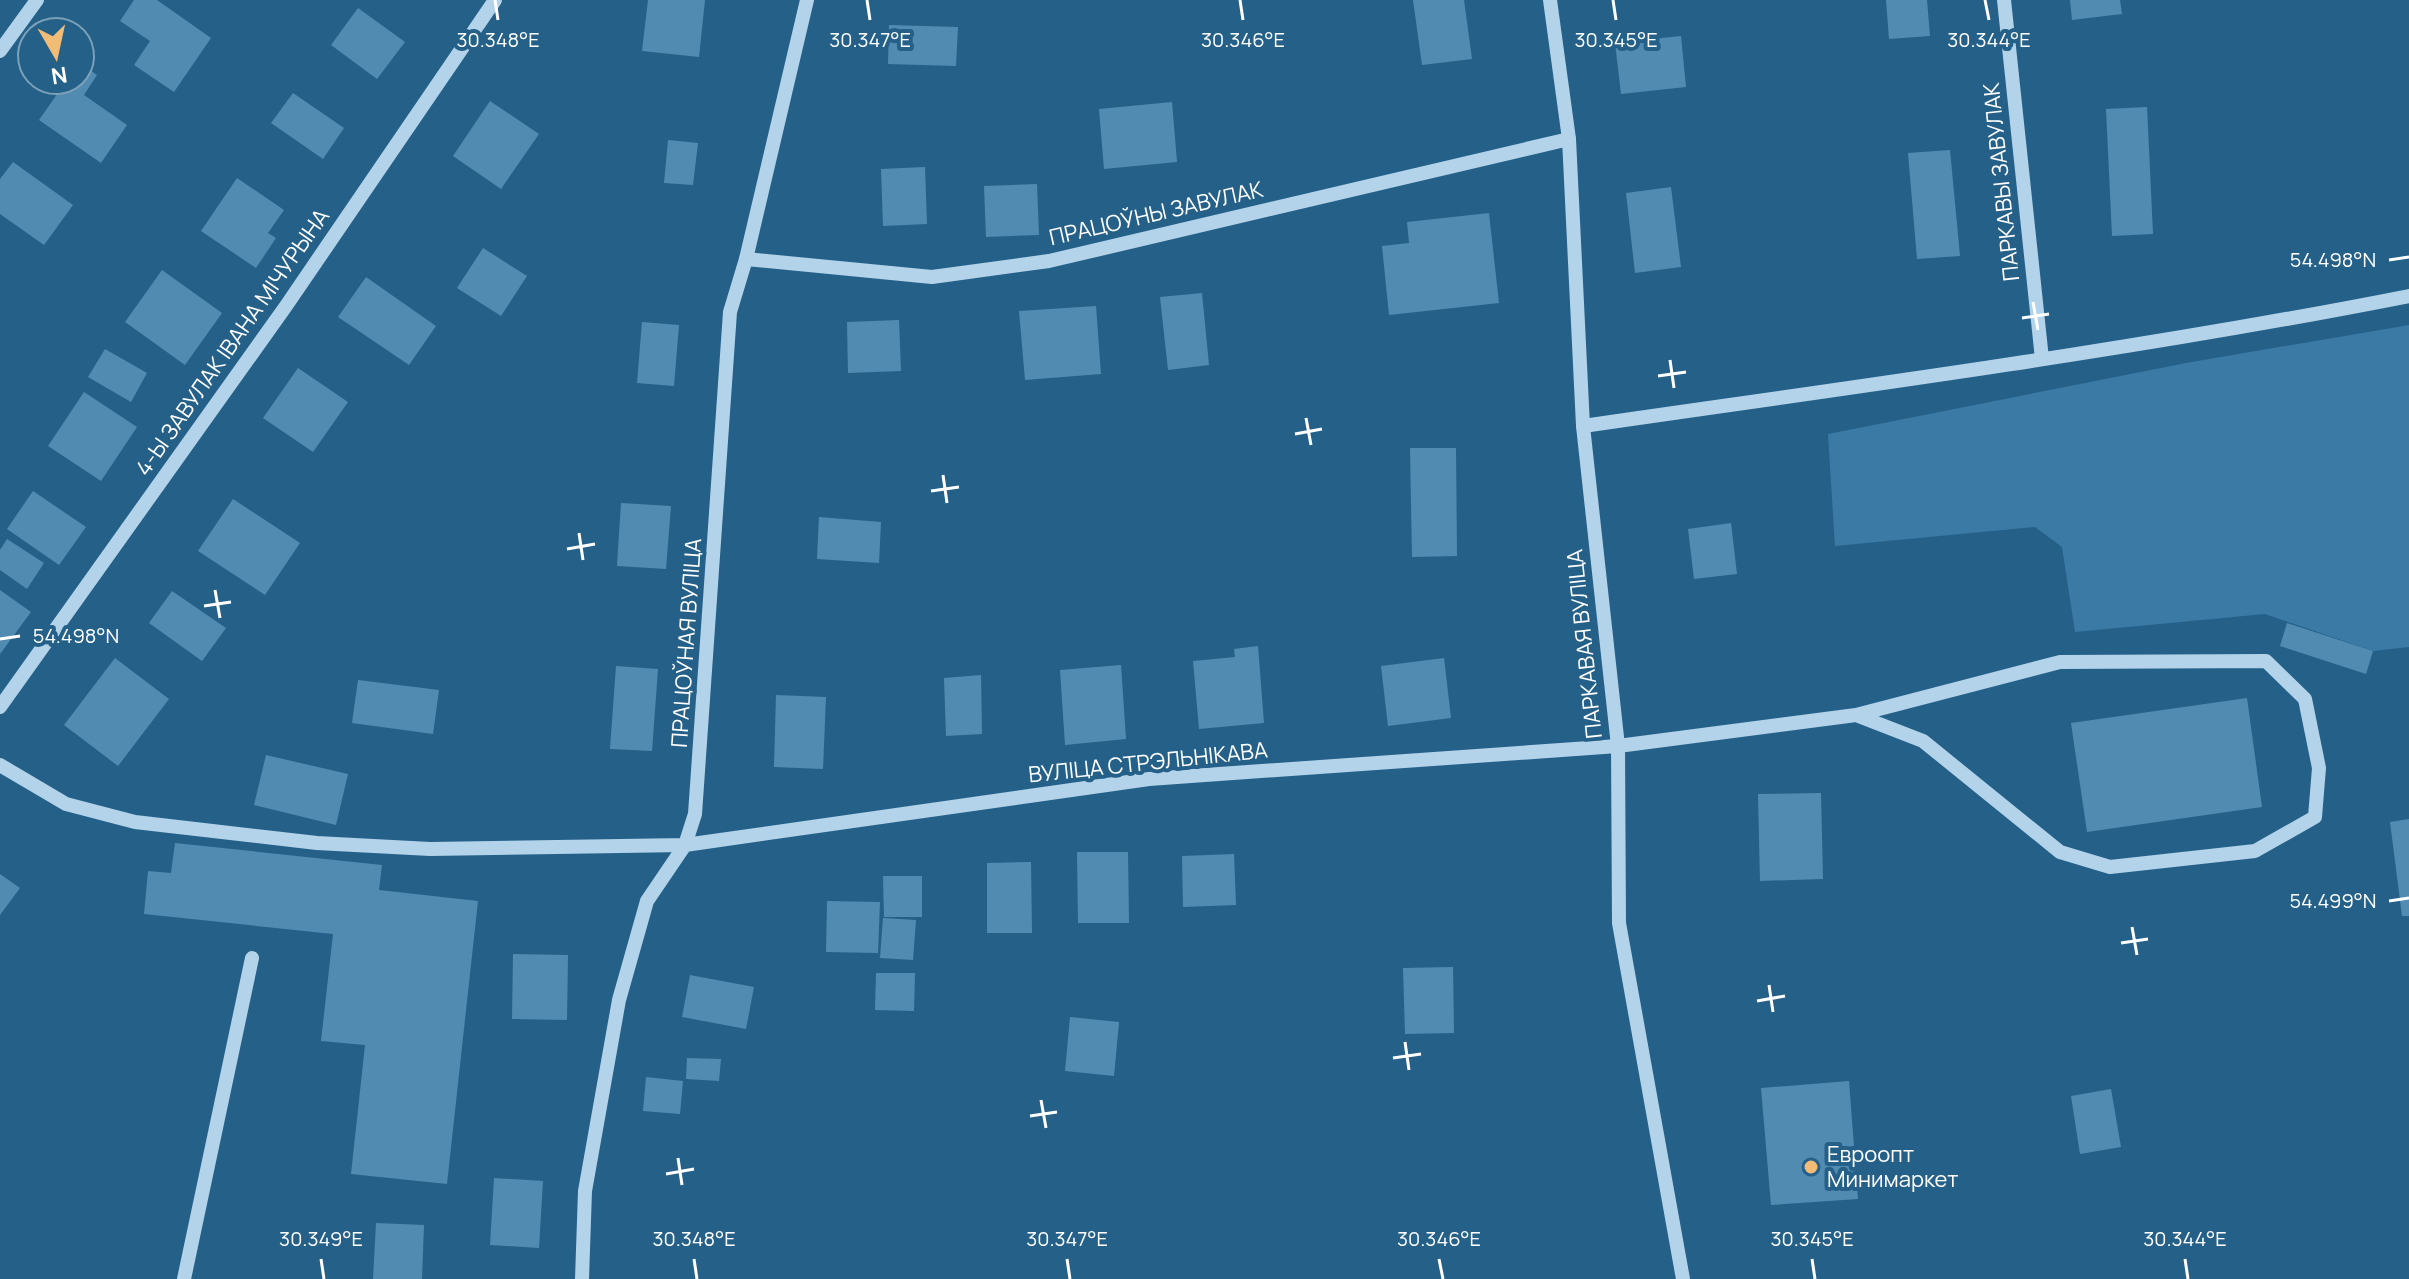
<svg xmlns="http://www.w3.org/2000/svg" width="2409" height="1279" viewBox="0 0 2409 1279" font-family="Manrope,sans-serif">
  <style>
    .green { fill: #3a7aa5 }
    .building { fill: #528bb2 }
    .lines { fill: none; stroke-linecap: round; stroke-linejoin: round }
    .minor { stroke: #b2d3e9; stroke-width: 14 }
    .ticks { fill: none; stroke: #fff; stroke-width: 3 }
    .poi-dot { fill: #f3bc76; stroke: #256089; stroke-width: 3 }
    .labels { text-anchor: middle; stroke-width: 8; stroke-linejoin: round; paint-order: stroke }
    .street-label { font-size: 22px; fill: #fff; stroke: #256089 }
    .poi-label { font-size: 22px; fill: #fff; stroke: #256089; text-anchor: start }
    .ticks-label { font-size: 20px; text-anchor: middle; fill: #fff; stroke: #256089; stroke-width: 8; stroke-linejoin: round; paint-order: stroke }
  </style>
  <rect width="100%" height="100%" fill="#256089"/>
  <polygon class="green" points="2409,325 2409,647 2373,651 2265,614 2075,632 2062,547 2035,527 1835,546 1828,434 2186,363"/>
  <g class="building">
    <polygon points="134,0 157,0 211,38 174,92 134,65 150,41 120,21"/>
    <polygon points="648,0 705,0 699,57 642,51"/>
    <polygon points="1413,0 1464,0 1472,59 1422,65"/>
    <polygon points="1886,0 1927,0 1930,36 1889,39"/>
    <polygon points="2070,0 2120,0 2122,14 2072,20"/>
    <polygon points="358,8 405,42 377,79 331,45"/>
    <polygon points="889,25 958,27 956,66 888,64"/>
    <polygon points="1681,36 1686,87 1621,94 1615,43"/>
    <polygon points="80,63 97,75 84,95 127,125 101,163 39,120 67,80 80,80"/>
    <polygon points="293,93 344,128 323,159 271,123"/>
    <polygon points="490,101 539,134 501,189 453,156"/>
    <polygon points="1172,102 1177,162 1104,169 1099,109"/>
    <polygon points="2147,107 2153,234 2112,236 2106,109"/>
    <polygon points="668,140 698,143 693,185 664,183"/>
    <polygon points="1950,150 1960,256 1917,259 1908,153"/>
    <polygon points="13,162 73,205 44,245 0,214 0,179"/>
    <polygon points="925,167 927,224 883,226 881,169"/>
    <polygon points="237,178 284,210 268,233 276,238 256,268 201,231"/>
    <polygon points="1037,184 1039,235 986,237 984,186"/>
    <polygon points="1671,187 1681,267 1635,273 1626,193"/>
    <polygon points="1489,213 1499,303 1389,315 1382,246 1409,243 1407,222"/>
    <polygon points="483,248 527,276 501,316 457,288"/>
    <polygon points="162,270 222,313 185,365 125,322"/>
    <polygon points="366,277 436,326 409,365 338,317"/>
    <polygon points="1202,293 1209,365 1168,370 1160,297"/>
    <polygon points="1096,306 1101,374 1025,380 1019,311"/>
    <polygon points="899,320 901,371 848,373 847,322"/>
    <polygon points="642,322 679,325 674,386 637,383"/>
    <polygon points="105,349 147,373 131,402 88,377"/>
    <polygon points="298,368 348,402 313,452 263,418"/>
    <polygon points="84,392 137,427 101,481 48,446"/>
    <polygon points="1410,448 1456,448 1457,556 1412,557"/>
    <polygon points="33,491 86,527 59,565 7,529"/>
    <polygon points="233,499 300,543 265,595 198,551"/>
    <polygon points="621,503 671,506 666,569 617,566"/>
    <polygon points="819,517 881,522 879,563 817,559"/>
    <polygon points="1731,523 1737,574 1694,579 1688,529"/>
    <polygon points="7,539 44,563 27,589 0,570 0,550"/>
    <polygon points="0,590 31,612 0,654"/>
    <polygon points="172,591 226,628 202,661 149,623"/>
    <polygon points="2287,623 2373,651 2366,674 2280,646"/>
    <polygon points="1258,646 1264,723 1199,729 1193,661 1235,657 1234,649"/>
    <polygon points="115,658 169,699 118,766 64,725"/>
    <polygon points="1444,658 1451,718 1388,726 1381,666"/>
    <polygon points="1121,665 1126,739 1065,745 1060,670"/>
    <polygon points="616,666 658,669 652,751 610,749"/>
    <polygon points="981,675 982,734 946,736 944,678"/>
    <polygon points="358,680 439,690 433,734 352,723"/>
    <polygon points="776,695 826,697 823,769 774,767"/>
    <polygon points="2247,698 2262,807 2087,832 2071,723"/>
    <polygon points="266,755 348,774 336,825 254,805"/>
    <polygon points="1821,793 1823,879 1760,881 1758,794"/>
    <polygon points="2409,819 2409,916 2402,916 2390,822"/>
    <polygon points="175,843 382,865 379,890 478,901 447,1184 351,1174 365,1045 321,1041 333,934 144,914 148,871 171,873"/>
    <polygon points="1077,852 1128,852 1129,923 1078,923"/>
    <polygon points="1234,854 1236,905 1183,907 1182,856"/>
    <polygon points="1031,862 1032,933 987,933 987,863"/>
    <polygon points="0,874 20,888 0,915"/>
    <polygon points="883,876 922,876 922,917 884,917"/>
    <polygon points="827,901 880,902 878,953 826,952"/>
    <polygon points="883,918 916,920 913,960 880,958"/>
    <polygon points="513,954 568,955 567,1020 512,1019"/>
    <polygon points="1453,967 1454,1033 1405,1034 1403,968"/>
    <polygon points="876,973 915,973 914,1011 875,1010"/>
    <polygon points="690,975 754,987 746,1029 682,1017"/>
    <polygon points="1070,1017 1119,1022 1114,1076 1065,1071"/>
    <polygon points="687,1058 721,1059 719,1081 686,1079"/>
    <polygon points="646,1077 683,1081 680,1114 643,1111"/>
    <polygon points="1849,1081 1858,1199 1771,1205 1761,1088"/>
    <polygon points="2111,1089 2121,1147 2080,1154 2071,1096"/>
    <polygon points="494,1178 543,1181 539,1248 490,1245"/>
    <polygon points="376,1223 424,1225 422,1279 373,1279"/>
  </g>
  <g class="lines">
    <g class="minor">
      <polyline points="1550,0 1569,139 1583,426 1618,746 1619,923 1683,1279"/>
      <polyline points="2004,0 2042,359"/>
      <polyline points="0,51 37,0"/>
      <polyline points="746,259 932,277 1049,261 1569,139"/>
      <path d="M 1583,426 C 1859,386 2135,350 2409,296"/>
      <polyline points="0,707 286,306 495,0"/>
      <polyline points="0,765 66,804 135,822 317,843 430,849 685,845 1149,779 1618,746 1856,715 1923,741 2060,852 2110,867 2255,851 2315,817 2319,768 2305,699 2266,661 2060,662 1856,715"/>
      <polyline points="184,1279 252,958"/>
      <polyline points="582,1279 585,1191 619,1000 647,901 685,845 695,814 730,312 746,259 807,0"/>
    </g>
  </g>
  <path class="ticks" d="M 495,0 L 498,20M 867,0 L 870,20M 1240,0 L 1243,20M 1613,0 L 1616,20M 1985,0 L 1989,20M 2389,260 L 2409,257M 2033,302 L 2038,330M 2022,318 L 2049,314M 1670,360 L 1674,388M 1658,376 L 1686,372M 1306,418 L 1311,445M 1295,434 L 1322,429M 943,475 L 947,503M 931,491 L 959,487M 579,533 L 583,560M 567,549 L 595,544M 215,590 L 220,618M 204,606 L 231,602M 0,639 L 20,636M 2389,901 L 2409,898M 2132,927 L 2137,955M 2121,943 L 2148,939M 1769,985 L 1773,1012M 1757,1001 L 1785,996M 1405,1042 L 1409,1070M 1393,1058 L 1421,1054M 1041,1100 L 1046,1128M 1030,1116 L 1057,1112M 678,1158 L 682,1185M 666,1174 L 694,1169M 321,1259 L 324,1279M 694,1259 L 697,1279M 1067,1259 L 1070,1279M 1439,1259 L 1443,1279M 1812,1259 L 1815,1279M 2185,1259 L 2188,1279"/>
  <circle class="poi-dot" cx="1811" cy="1167" r="8"/>
  <g class="labels">
    <g class="street-label">
      <text transform="translate(2001 182) rotate(-96)" y="8">ПАРКАВЫ ЗАВУЛАК</text>
      <text transform="translate(1156 213) rotate(-13)" y="8">ПРАЦОЎНЫ ЗАВУЛАК</text>
      <text transform="translate(232 342) rotate(-55)" y="8">4-Ы ЗАВУЛАК ІВАНА МІЧУРЫНА</text>
      <text transform="translate(686 643) rotate(-86)" y="8">ПРАЦОЎНАЯ ВУЛІЦА</text>
      <text transform="translate(1584 644) rotate(-96)" y="8">ПАРКАВАЯ ВУЛІЦА</text>
      <text transform="translate(1148 762) rotate(-6)" y="8">ВУЛІЦА СТРЭЛЬНІКАВА</text>
    </g>
    <g class="poi-label">
      <text x="1827" y="1162">Евроопт<tspan x="1827" dy="25">Минимаркет</tspan></text>
    </g>
  </g>
  <g class="ticks-label">
    <text x="498" y="47">30.348°E</text>
    <text x="870" y="47">30.347°E</text>
    <text x="1243" y="47">30.346°E</text>
    <text x="1616" y="47">30.345°E</text>
    <text x="1989" y="47">30.344°E</text>
    <text x="2333" y="267">54.498°N</text>
    <text x="76" y="643">54.498°N</text>
    <text x="2333" y="908">54.499°N</text>
    <text x="321" y="1246">30.349°E</text>
    <text x="694" y="1246">30.348°E</text>
    <text x="1067" y="1246">30.347°E</text>
    <text x="1439" y="1246">30.346°E</text>
    <text x="1812" y="1246">30.345°E</text>
    <text x="2185" y="1246">30.344°E</text>
  </g>
  <g transform="translate(56 56) rotate(171)"><circle r="38" fill="#256089" stroke="#7ca0b8" stroke-width="2"/>
  <path d="M0-6L14 30L0 20L-14 30Z" fill="#f3bc76"/>
  <text y="-12" font-size="22" font-weight="bold" text-anchor="middle" fill="#ffffff">N</text>
  </g>
</svg>
